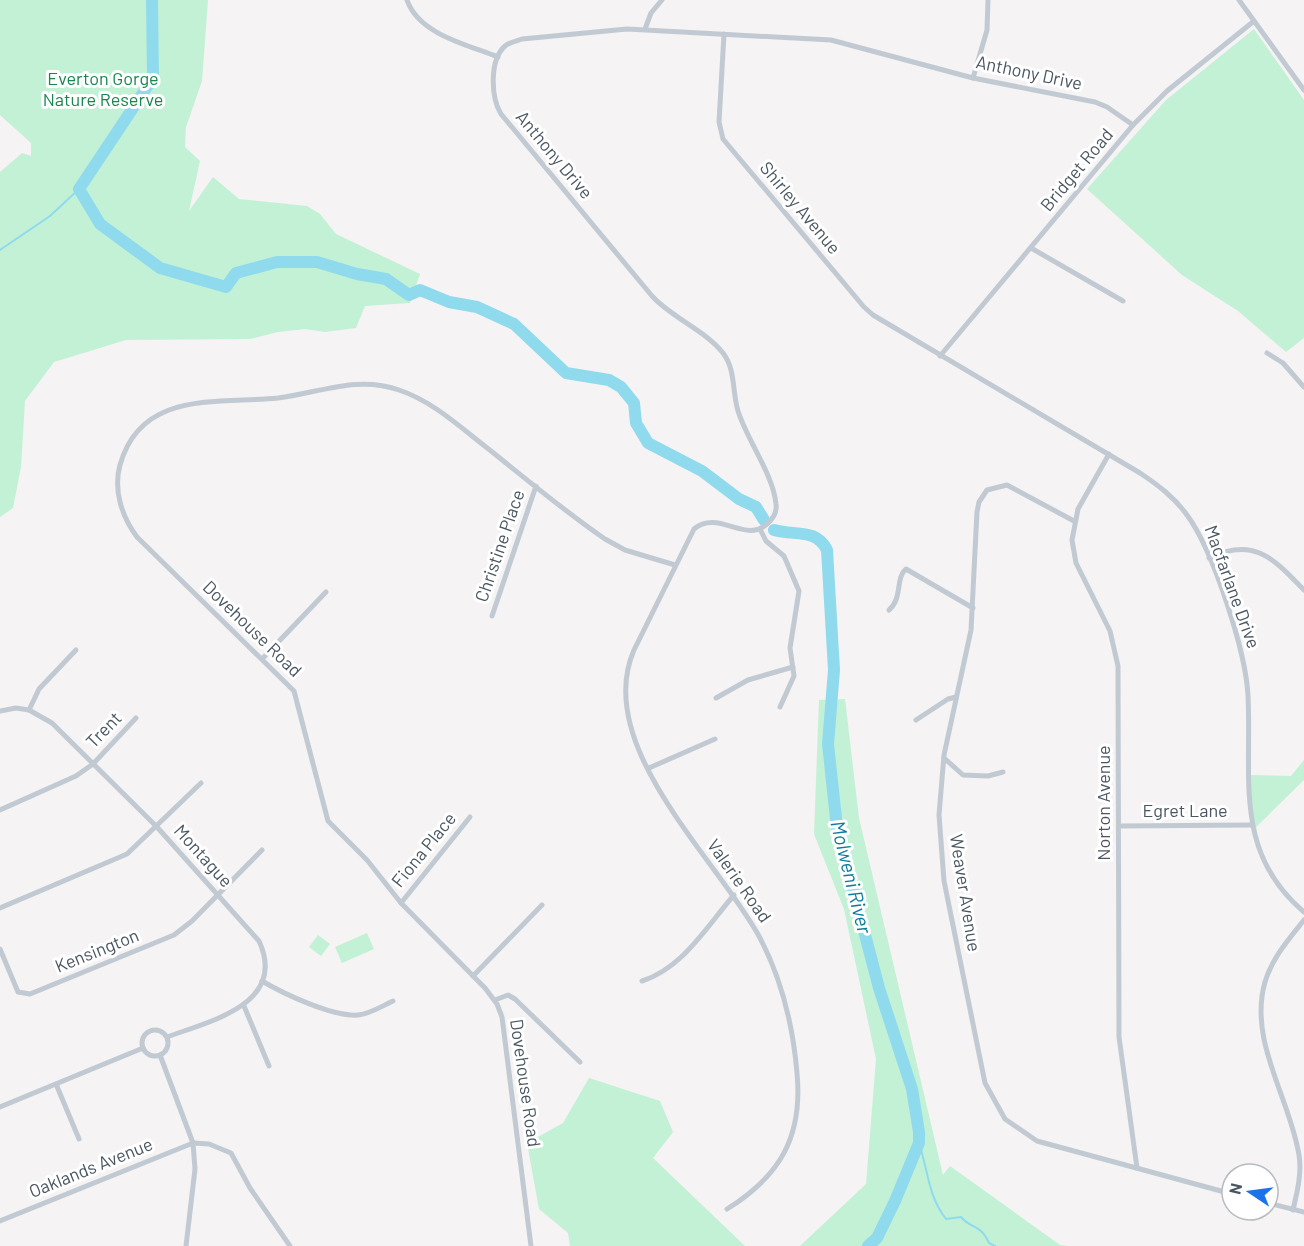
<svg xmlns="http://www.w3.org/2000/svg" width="1304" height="1246" viewBox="0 0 1304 1246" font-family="Barlow,sans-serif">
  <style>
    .green { fill: #c3f1d5 }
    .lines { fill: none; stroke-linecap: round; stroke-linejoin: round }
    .stream { stroke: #90daee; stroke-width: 2 }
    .river { stroke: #90daee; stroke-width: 12 }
    .street { stroke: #c1cad2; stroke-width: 5 }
    .labels { text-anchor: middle; stroke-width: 6; stroke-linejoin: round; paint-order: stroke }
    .street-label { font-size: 18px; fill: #4a5661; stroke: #fff }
    .park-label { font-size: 18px; fill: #17864f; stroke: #fff }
    .water-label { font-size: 20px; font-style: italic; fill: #0c7c9b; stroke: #fff }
  </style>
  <rect width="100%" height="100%" fill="#f5f3f3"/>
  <g class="green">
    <polygon points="0,0 208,0 202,81 186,127 185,147 200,161 189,211 213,177 239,199 307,206 320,214 336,234 420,274 410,303 365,306 356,328 325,332 305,329 278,332 250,339 126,340 54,362 25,401 21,467 13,508 0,517 0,172 22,153 31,156 31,143 0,115"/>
    <polygon points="1254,29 1304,100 1304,338 1286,352 1238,311 1182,275 1087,189 1166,100"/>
    <polygon points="845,699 859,818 943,1175 950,1166 1060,1245 1069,1246 800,1246 866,1184 876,1059 844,909 814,834 819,700"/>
    <polygon points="1304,760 1304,780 1252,831 1248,775 1291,776"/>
    <polygon points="367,933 374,949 342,963 335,947"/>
    <polygon points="318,935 330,944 321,956 309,947"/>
    <polygon points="589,1078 660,1101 673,1132 653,1158 745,1246 570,1246 568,1233 539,1209 527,1143 563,1123"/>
  </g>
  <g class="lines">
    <g class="stream">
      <polyline points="0,250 50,216 79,189"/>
      <path d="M 919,1143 C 928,1170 928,1196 946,1219 L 961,1217 C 972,1230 980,1223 989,1243 L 995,1246"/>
    </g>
    <g class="river">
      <polyline points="152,0 153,78 79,189 100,224 160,268 226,287 236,273 277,262 317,262 357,274 386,279 409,295 420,290 449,302 477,307 514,324 566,373 609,380 621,387 634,403 636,423 648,443 702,471 739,499 756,507 764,520"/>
      <path d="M 774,530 C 795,536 816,528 827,550 L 834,670 L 828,744 L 837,828 L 879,988 L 912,1089 L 919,1132 L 919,1143 L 895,1201 L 877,1238 L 868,1246"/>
    </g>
    <g class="street">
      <path d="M 407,0 C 419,35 469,45 498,57"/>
      <polyline points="1239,0 1304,90"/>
      <polyline points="645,29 651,13 662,0"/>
      <path d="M 724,34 L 719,122 L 723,139 L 864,307 L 873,315 L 1140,473 C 1158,485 1174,497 1187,515 C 1213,550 1246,652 1248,696 C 1252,778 1233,852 1304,912"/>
      <polyline points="973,78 987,30 988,0"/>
      <polyline points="1031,248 1123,301"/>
      <polyline points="1267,353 1283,363 1304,387"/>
      <polyline points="940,356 1133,125 1167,91 1254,21"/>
      <polyline points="1109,454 1078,509 1072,540 1076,563 1110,631 1118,666 1119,1037 1137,1168"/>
      <polyline points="1074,521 1007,485 987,490 979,502 977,512 971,630 944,755 939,815 944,881 985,1083 1005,1119 1037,1141 1232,1194"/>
      <polyline points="760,529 766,541 784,556 799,591 790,648 794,676 780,707"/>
      <path d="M 1209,558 C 1254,536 1274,559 1304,590"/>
      <path d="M 889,610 C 903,598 895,578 906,569 L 973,608"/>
      <polyline points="492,616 536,486"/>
      <polyline points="262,659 326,592"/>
      <polyline points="716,698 748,680 793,667"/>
      <polyline points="29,710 39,689 76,650"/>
      <path d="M 0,711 L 16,708 L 29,710 L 52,723 L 157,827 L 259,941 C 288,1004 210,1021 167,1037"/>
      <polyline points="916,720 948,699 956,697"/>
      <polyline points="944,758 963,775 988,776 1003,772"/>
      <polyline points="649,768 715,739"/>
      <polyline points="0,810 76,776 93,764 136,718"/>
      <polyline points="1119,826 1251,825"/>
      <polyline points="401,903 470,817"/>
      <polyline points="0,908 127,854 201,783"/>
      <polyline points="0,949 18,992 30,994 174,935 192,921 262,850"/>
      <polyline points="473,976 542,905"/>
      <path d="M 262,981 C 284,994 333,1017 358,1015 C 370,1014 382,1006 393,1001"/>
      <path d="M 642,981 C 683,968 707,926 734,895"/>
      <polyline points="495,1000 508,995 515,999 580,1062"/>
      <polyline points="244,1006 269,1066"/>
      <circle cx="155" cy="1043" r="13"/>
      <polyline points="160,1055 193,1143 195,1169 186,1246"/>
      <polyline points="56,1084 79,1139"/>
      <polyline points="0,1107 143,1048"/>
      <polyline points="1268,1203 1304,1212"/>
      <path d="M 727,1209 C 780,1176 803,1137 797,1073 C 793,1026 782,980 760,938 C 719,861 592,746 634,650 L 694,529 C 718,509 746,544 767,524 C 773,519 777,512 776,504 C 773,474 747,440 738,411 C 732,392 736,370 723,353 C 705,330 672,318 652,296 L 501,114 C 491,98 489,60 505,46 C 510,42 516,41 522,39 L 627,29 L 831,40 L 973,78 L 1095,102 L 1107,107 L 1133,125"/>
      <path d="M 1293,1210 C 1297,1192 1302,1174 1299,1155 C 1290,1098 1248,1041 1265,982 C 1272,958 1289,939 1304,920"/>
      <polyline points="0,1221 193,1143 209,1144 231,1153 250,1188 290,1246"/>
      <path d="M 531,1246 L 502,1017 L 497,1004 L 485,988 L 401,903 L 367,860 L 328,821 L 294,691 L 137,537 C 122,517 113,490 120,465 C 141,390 217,404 278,398 C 319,393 357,375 399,390 C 432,401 459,426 486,447 C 525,478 564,511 605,539 L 625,550 L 675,565"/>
    </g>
  </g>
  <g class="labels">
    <g class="street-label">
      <text transform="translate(1029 73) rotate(12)" y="6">Anthony Drive</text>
      <text transform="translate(554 155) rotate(50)" y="6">Anthony Drive</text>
      <text transform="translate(1077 170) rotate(-50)" y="6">Bridget Road</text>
      <text transform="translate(800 208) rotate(50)" y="6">Shirley Avenue</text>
      <text transform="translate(500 546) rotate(-71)" y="6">Christine Place</text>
      <text transform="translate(1232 587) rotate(70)" y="6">Macfarlane Drive</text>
      <text transform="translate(252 629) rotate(44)" y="6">Dovehouse Road</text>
      <text transform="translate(104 730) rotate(-46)" y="6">Trent</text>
      <text transform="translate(1104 803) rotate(-90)" y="6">Norton Avenue</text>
      <text x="1185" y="817">Egret Lane</text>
      <text transform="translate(424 850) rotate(-51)" y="6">Fiona Place</text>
      <text transform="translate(203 856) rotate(48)" y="6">Montague</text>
      <text transform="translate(739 881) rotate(55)" y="6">Valerie Road</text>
      <text transform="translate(965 893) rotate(81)" y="6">Weaver Avenue</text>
      <text transform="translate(97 951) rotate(-22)" y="6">Kensington</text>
      <text transform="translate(525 1083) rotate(82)" y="6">Dovehouse Road</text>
      <text transform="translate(91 1168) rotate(-22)" y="6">Oaklands Avenue</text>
    </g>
    <g class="park-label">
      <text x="103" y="85">Everton Gorge<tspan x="103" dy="21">Nature Reserve</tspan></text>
    </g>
    <g class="water-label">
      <text transform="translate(851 877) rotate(76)" y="7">Molweni River</text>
    </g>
  </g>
  <g transform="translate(1250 1192) rotate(283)"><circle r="28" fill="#ffffff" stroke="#b7bbc0" stroke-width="1.5"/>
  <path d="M0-4.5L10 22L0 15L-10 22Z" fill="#1a73e8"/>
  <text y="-9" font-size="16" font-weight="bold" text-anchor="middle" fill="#4a5661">N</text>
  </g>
</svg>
